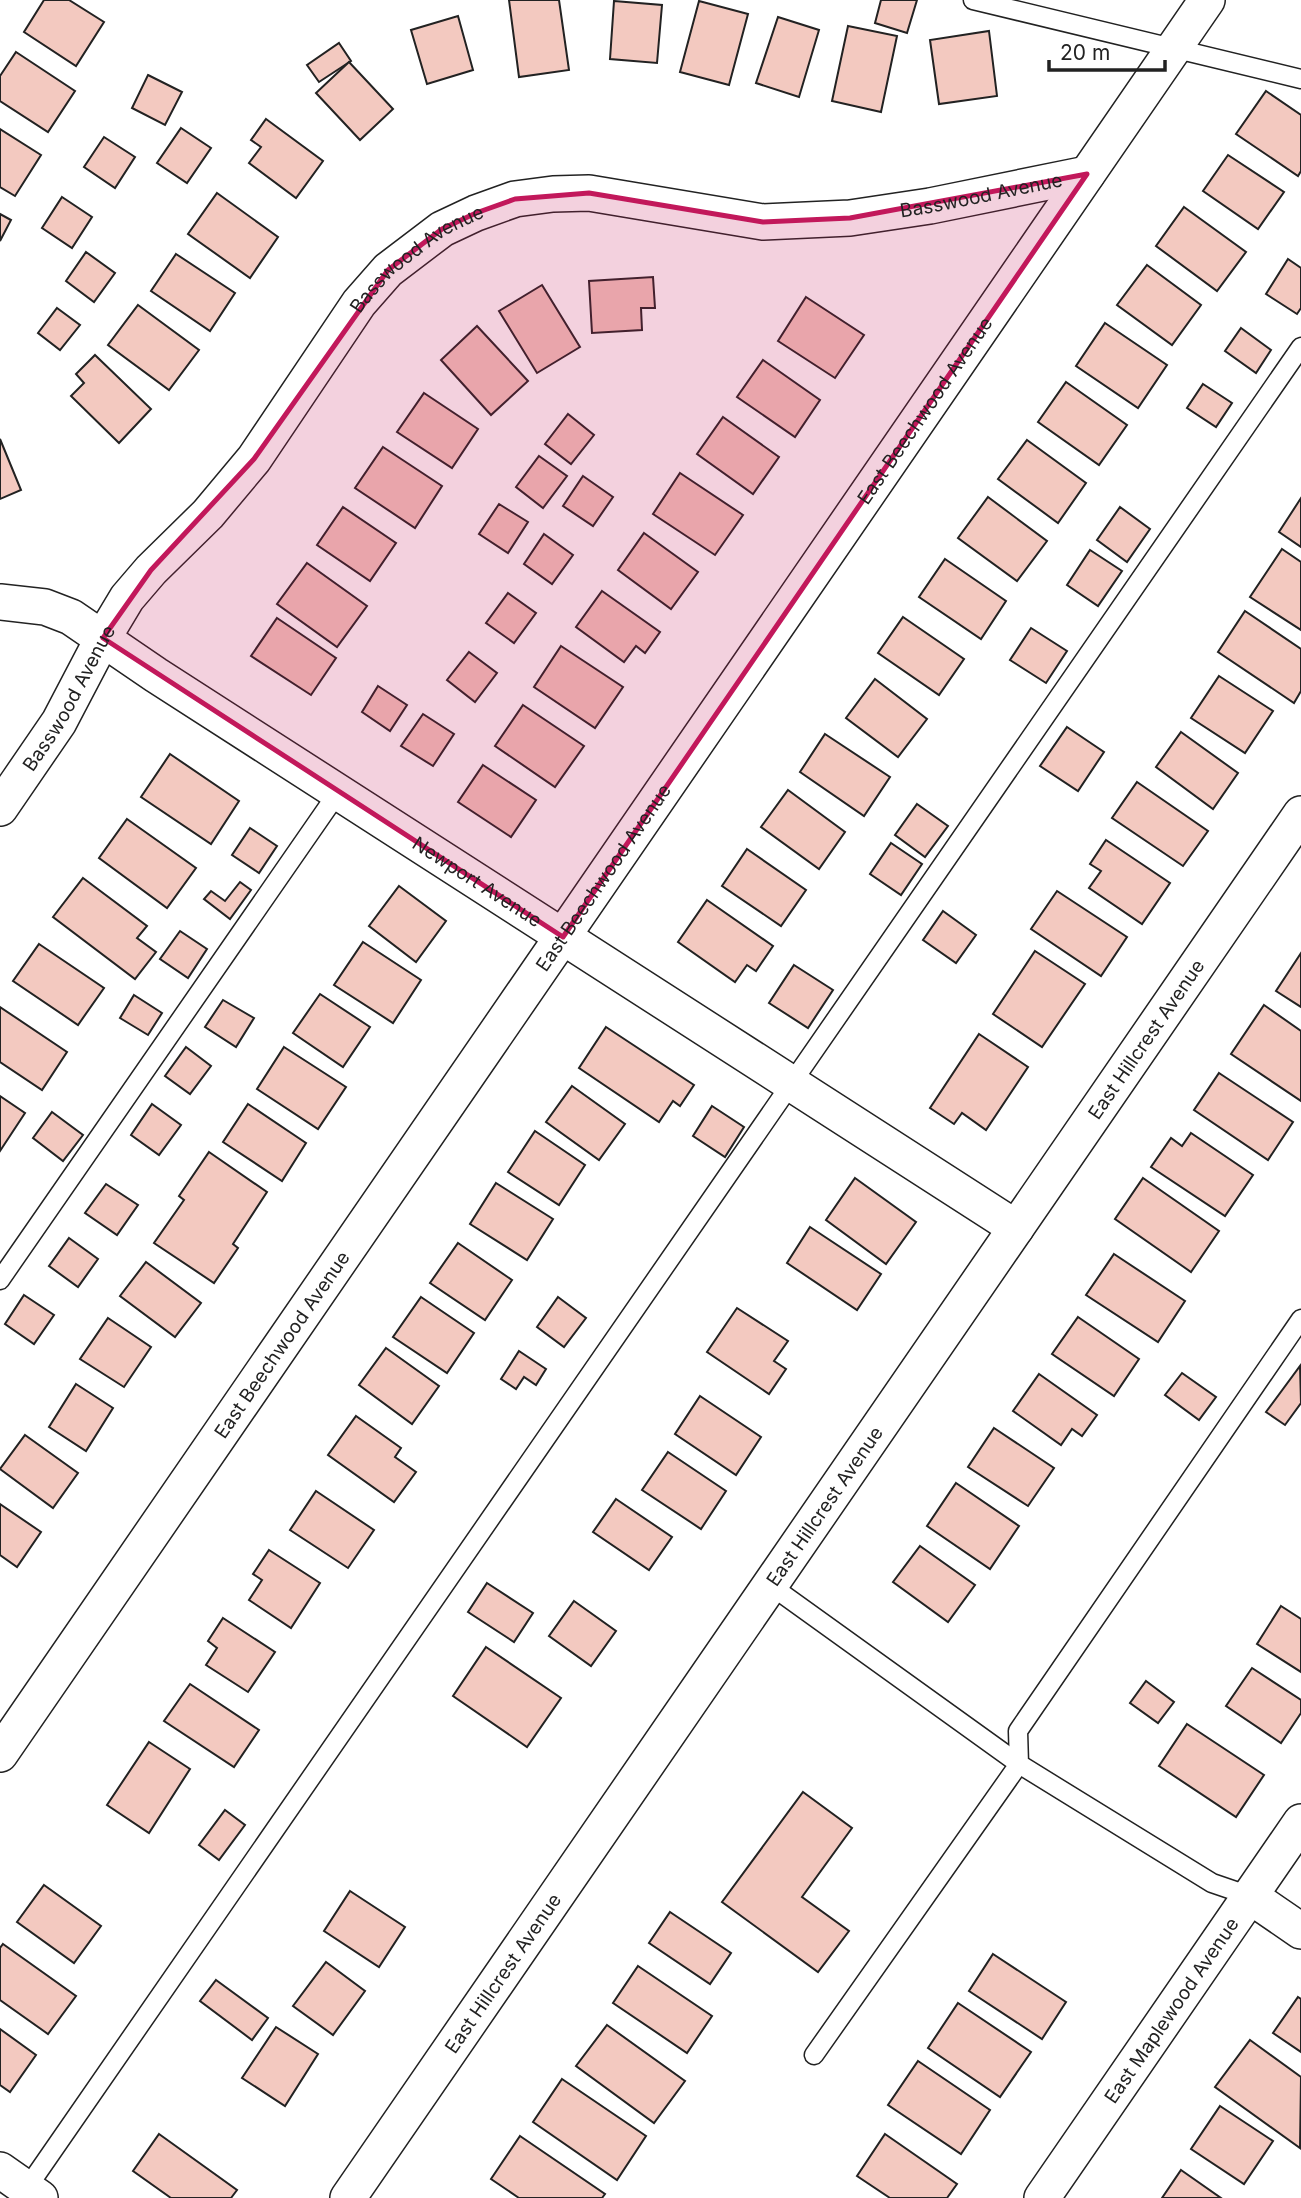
<svg xmlns="http://www.w3.org/2000/svg" width="1301" height="2198" viewBox="0 0 1301 2198" font-family="Inter,sans-serif">
  <style>
    .building { fill: #f3c9c0; stroke: #222; stroke-width: 2 }
    .lines { fill: none; stroke-linecap: round; stroke-linejoin: round }
    .lane-casing { stroke: #222; stroke-width: 21 }
    .street-casing { stroke: #222; stroke-width: 38 }
    .lane { stroke: #fff; stroke-width: 18 }
    .street { stroke: #fff; stroke-width: 35 }
    .marked { fill: #c2185b; fill-opacity: 0.2; stroke: #c2185b; stroke-width: 5; stroke-linejoin: round }
    .labels { text-anchor: middle; stroke-width: 5; stroke-linejoin: round; paint-order: stroke }
    .street-label { font-size: 19px; fill: #222; stroke: #fff }
  </style>
  <rect width="100%" height="100%" fill="#fff"/>
  <g class="building">
    <polygon points="44,0 69,0 104,22 76,66 24,32"/>
    <polygon points="509,0 559,0 569,70 519,77"/>
    <polygon points="881,0 917,0 907,33 875,23"/>
    <polygon points="614,1 662,5 657,63 610,59"/>
    <polygon points="699,1 748,14 729,85 680,72"/>
    <polygon points="458,16 473,70 427,84 411,30"/>
    <polygon points="778,17 819,30 799,97 756,83"/>
    <polygon points="848,26 897,36 881,112 832,101"/>
    <polygon points="989,31 997,96 939,104 930,40"/>
    <polygon points="339,43 351,61 319,82 307,65"/>
    <polygon points="16,52 75,91 48,132 0,101 0,76"/>
    <polygon points="349,62 393,109 360,140 316,93"/>
    <polygon points="148,75 182,92 165,125 132,108"/>
    <polygon points="1266,91 1301,115 1301,171 1298,176 1236,134"/>
    <polygon points="266,119 323,161 296,198 249,163 261,147 251,140"/>
    <polygon points="181,128 211,148 187,183 157,163"/>
    <polygon points="0,129 41,155 15,196 0,187"/>
    <polygon points="104,137 135,157 115,188 84,167"/>
    <polygon points="1228,155 1284,192 1258,229 1203,191"/>
    <polygon points="217,193 278,237 250,278 188,234"/>
    <polygon points="62,197 92,217 72,248 42,228"/>
    <polygon points="1184,207 1246,252 1217,291 1156,246"/>
    <polygon points="0,214 11,220 0,241"/>
    <polygon points="86,252 115,273 94,302 66,281"/>
    <polygon points="176,254 235,293 210,331 151,291"/>
    <polygon points="1288,259 1301,268 1301,308 1297,314 1266,294"/>
    <polygon points="1147,265 1201,305 1172,345 1117,305"/>
    <polygon points="653,277 655,308 641,308 642,330 592,333 589,281"/>
    <polygon points="542,285 580,347 537,373 499,311"/>
    <polygon points="806,297 864,335 835,378 778,341"/>
    <polygon points="138,305 199,350 169,390 108,345"/>
    <polygon points="57,308 80,325 60,350 38,333"/>
    <polygon points="1105,323 1167,365 1138,408 1076,366"/>
    <polygon points="477,326 528,381 491,415 441,360"/>
    <polygon points="1241,328 1271,350 1256,373 1225,351"/>
    <polygon points="95,355 151,409 119,443 71,396 84,383 76,374"/>
    <polygon points="763,360 820,400 795,437 737,397"/>
    <polygon points="1066,382 1127,425 1099,465 1038,422"/>
    <polygon points="1203,384 1232,403 1216,427 1187,408"/>
    <polygon points="424,393 478,429 452,468 397,432"/>
    <polygon points="568,414 594,435 571,464 545,444"/>
    <polygon points="723,417 779,457 753,494 697,454"/>
    <polygon points="0,439 21,490 0,499"/>
    <polygon points="1027,440 1086,483 1058,523 998,479"/>
    <polygon points="383,447 442,486 415,528 355,488"/>
    <polygon points="539,456 567,476 543,508 516,487"/>
    <polygon points="680,473 743,515 715,555 653,514"/>
    <polygon points="583,476 613,497 593,526 563,506"/>
    <polygon points="988,497 1047,541 1017,581 958,538"/>
    <polygon points="1301,498 1301,547 1279,532"/>
    <polygon points="499,504 528,522 508,553 479,534"/>
    <polygon points="343,507 396,543 370,581 317,545"/>
    <polygon points="1120,507 1150,529 1127,562 1097,540"/>
    <polygon points="644,533 698,572 671,609 618,570"/>
    <polygon points="544,534 573,555 552,584 524,564"/>
    <polygon points="1282,549 1301,562 1301,630 1250,597"/>
    <polygon points="1090,550 1122,571 1098,606 1067,585"/>
    <polygon points="945,559 1006,601 981,639 919,597"/>
    <polygon points="307,563 367,606 337,647 277,604"/>
    <polygon points="602,591 660,632 645,653 636,646 624,662 576,627"/>
    <polygon points="508,593 536,613 514,643 486,623"/>
    <polygon points="1245,611 1301,649 1301,691 1294,703 1218,652"/>
    <polygon points="903,617 964,659 939,695 878,653"/>
    <polygon points="277,618 336,658 311,695 251,656"/>
    <polygon points="1031,628 1067,651 1046,683 1010,660"/>
    <polygon points="561,646 623,687 595,728 534,687"/>
    <polygon points="469,652 497,673 475,702 447,680"/>
    <polygon points="1219,676 1273,711 1245,753 1191,718"/>
    <polygon points="875,679 927,719 898,757 846,718"/>
    <polygon points="378,686 407,705 390,731 362,712"/>
    <polygon points="523,705 584,746 555,787 495,746"/>
    <polygon points="423,714 454,734 433,766 401,746"/>
    <polygon points="1067,727 1104,752 1078,791 1040,766"/>
    <polygon points="1181,732 1238,773 1213,809 1156,767"/>
    <polygon points="825,734 890,777 864,816 800,772"/>
    <polygon points="170,754 239,801 211,844 141,797"/>
    <polygon points="483,765 536,800 511,837 458,802"/>
    <polygon points="1137,782 1208,831 1183,866 1112,818"/>
    <polygon points="788,790 845,832 819,869 761,827"/>
    <polygon points="917,804 948,826 925,857 895,835"/>
    <polygon points="127,819 196,868 167,908 99,858"/>
    <polygon points="250,828 277,846 259,873 232,855"/>
    <polygon points="1106,840 1170,883 1142,924 1089,888 1101,871 1090,864"/>
    <polygon points="891,843 922,864 901,895 870,874"/>
    <polygon points="747,849 806,890 781,926 722,886"/>
    <polygon points="83,878 147,926 137,938 156,952 135,979 53,917"/>
    <polygon points="240,882 251,890 230,919 204,899 211,891 225,901"/>
    <polygon points="399,886 446,921 416,962 369,926"/>
    <polygon points="1057,891 1127,937 1101,976 1031,929"/>
    <polygon points="707,900 773,946 756,971 747,965 735,982 678,942"/>
    <polygon points="943,911 976,935 956,963 923,940"/>
    <polygon points="180,931 207,949 188,978 160,959"/>
    <polygon points="363,942 421,980 393,1023 334,985"/>
    <polygon points="39,944 104,988 78,1025 13,981"/>
    <polygon points="1035,951 1085,984 1042,1047 993,1014"/>
    <polygon points="1301,953 1301,1007 1276,991"/>
    <polygon points="794,965 833,990 808,1028 769,1003"/>
    <polygon points="320,994 370,1027 343,1067 293,1033"/>
    <polygon points="134,995 162,1013 148,1035 120,1018"/>
    <polygon points="223,1000 254,1018 236,1047 205,1027"/>
    <polygon points="1264,1005 1301,1031 1301,1101 1231,1054"/>
    <polygon points="0,1007 67,1052 42,1090 0,1062"/>
    <polygon points="606,1027 694,1085 680,1106 673,1101 659,1122 579,1068"/>
    <polygon points="979,1034 1028,1067 986,1130 962,1113 954,1124 930,1108"/>
    <polygon points="186,1047 211,1066 190,1094 165,1076"/>
    <polygon points="284,1047 346,1087 318,1129 257,1089"/>
    <polygon points="1219,1073 1293,1122 1268,1160 1194,1110"/>
    <polygon points="572,1086 625,1124 599,1160 546,1122"/>
    <polygon points="0,1096 25,1113 0,1151"/>
    <polygon points="152,1104 181,1125 159,1155 131,1135"/>
    <polygon points="248,1104 306,1143 282,1181 223,1142"/>
    <polygon points="712,1106 744,1127 725,1157 693,1136"/>
    <polygon points="52,1112 83,1135 63,1161 33,1138"/>
    <polygon points="535,1131 585,1165 559,1205 508,1172"/>
    <polygon points="1191,1133 1253,1175 1225,1216 1151,1167 1171,1138 1182,1146"/>
    <polygon points="209,1152 267,1192 233,1244 238,1248 214,1283 154,1243 184,1200 179,1196"/>
    <polygon points="855,1178 916,1222 886,1264 826,1220"/>
    <polygon points="1143,1178 1219,1231 1191,1272 1115,1219"/>
    <polygon points="496,1183 553,1219 527,1260 470,1224"/>
    <polygon points="106,1184 138,1205 117,1235 85,1213"/>
    <polygon points="810,1227 881,1274 857,1310 787,1263"/>
    <polygon points="69,1238 98,1259 78,1287 49,1266"/>
    <polygon points="458,1243 512,1280 485,1320 430,1283"/>
    <polygon points="1114,1254 1185,1301 1158,1342 1086,1295"/>
    <polygon points="146,1262 201,1303 175,1337 120,1296"/>
    <polygon points="24,1295 54,1315 34,1344 5,1324"/>
    <polygon points="421,1297 474,1333 447,1373 393,1337"/>
    <polygon points="558,1297 586,1318 564,1347 537,1327"/>
    <polygon points="737,1308 788,1341 774,1361 786,1369 769,1394 707,1352"/>
    <polygon points="1078,1317 1139,1359 1114,1396 1052,1354"/>
    <polygon points="108,1318 151,1347 124,1387 80,1359"/>
    <polygon points="386,1348 439,1386 412,1424 359,1385"/>
    <polygon points="519,1351 546,1369 536,1385 524,1377 516,1389 501,1379"/>
    <polygon points="1300,1366 1301,1403 1285,1425 1266,1412"/>
    <polygon points="1182,1373 1216,1397 1199,1420 1165,1395"/>
    <polygon points="1039,1374 1097,1415 1082,1436 1072,1429 1061,1445 1013,1411"/>
    <polygon points="76,1384 113,1408 86,1451 49,1427"/>
    <polygon points="700,1396 761,1437 736,1475 675,1434"/>
    <polygon points="356,1416 401,1448 395,1457 416,1472 394,1502 328,1455"/>
    <polygon points="994,1428 1054,1468 1028,1506 968,1467"/>
    <polygon points="25,1435 78,1473 53,1508 0,1469"/>
    <polygon points="668,1452 726,1491 701,1529 642,1490"/>
    <polygon points="956,1483 1019,1526 990,1569 927,1526"/>
    <polygon points="316,1491 374,1530 348,1568 290,1530"/>
    <polygon points="616,1499 672,1537 649,1570 593,1532"/>
    <polygon points="0,1504 41,1532 17,1567 0,1555"/>
    <polygon points="920,1546 975,1585 948,1622 893,1582"/>
    <polygon points="269,1550 320,1583 291,1628 249,1600 262,1580 253,1574"/>
    <polygon points="487,1583 533,1613 514,1642 468,1612"/>
    <polygon points="574,1601 616,1631 591,1666 549,1636"/>
    <polygon points="1281,1606 1301,1619 1301,1672 1257,1644"/>
    <polygon points="223,1618 275,1652 248,1692 206,1665 217,1648 208,1641"/>
    <polygon points="486,1647 561,1698 527,1747 453,1696"/>
    <polygon points="1252,1668 1301,1700 1301,1713 1281,1743 1226,1706"/>
    <polygon points="1146,1681 1174,1702 1158,1723 1130,1703"/>
    <polygon points="190,1684 259,1730 234,1767 164,1721"/>
    <polygon points="1187,1724 1264,1775 1236,1817 1159,1766"/>
    <polygon points="149,1742 190,1769 149,1833 107,1805"/>
    <polygon points="803,1792 852,1828 802,1897 849,1931 818,1972 722,1902"/>
    <polygon points="225,1810 245,1825 219,1860 199,1845"/>
    <polygon points="44,1885 101,1926 74,1963 17,1922"/>
    <polygon points="350,1891 405,1927 379,1967 324,1931"/>
    <polygon points="670,1912 731,1953 710,1984 649,1943"/>
    <polygon points="3,1944 76,1996 48,2034 0,2000 0,1948"/>
    <polygon points="993,1954 1066,2002 1042,2039 969,1991"/>
    <polygon points="326,1962 365,1991 333,2035 293,2006"/>
    <polygon points="638,1966 712,2016 687,2053 613,2003"/>
    <polygon points="216,1980 268,2018 252,2040 200,2001"/>
    <polygon points="1298,1997 1301,1999 1301,2052 1273,2033"/>
    <polygon points="958,2003 1031,2052 1000,2097 928,2048"/>
    <polygon points="607,2025 685,2081 654,2123 576,2066"/>
    <polygon points="276,2027 318,2054 285,2106 242,2078"/>
    <polygon points="0,2029 36,2055 10,2092 0,2085"/>
    <polygon points="1250,2040 1301,2077 1300,2148 1215,2087"/>
    <polygon points="918,2061 990,2110 961,2154 888,2105"/>
    <polygon points="562,2079 646,2136 617,2180 533,2122"/>
    <polygon points="1220,2106 1273,2141 1244,2184 1191,2149"/>
    <polygon points="159,2134 237,2190 231,2198 171,2198 133,2171"/>
    <polygon points="885,2134 957,2184 947,2198 890,2198 857,2176"/>
    <polygon points="520,2136 605,2194 602,2198 519,2198 491,2179"/>
    <polygon points="1181,2170 1221,2198 1162,2198"/>
  </g>
  <g class="lines">
    <defs>
      <g id="lane">
        <polyline points="973,0 1301,79"/>
        <polyline points="0,1280 339,791"/>
        <polyline points="770,1585 1019,1764 814,2055"/>
        <polyline points="1250,1896 1212,1883 1019,1764 1018,1731 1301,1319"/>
        <polyline points="27,2188 1301,347"/>
      </g>
      <g id="street">
        <path id="s1" d="M 0,602 L 45,607 L 71,617 L 156,675 L 1016,1228"/>
        <path id="s2" d="M 0,808 L 59,722 L 103,638 L 127,598 L 151,570 L 208,514 L 254,459 L 359,303 L 388,270 L 442,229 L 476,213 L 515,199 L 553,194 L 589,193 L 763,222 L 850,218 L 930,206 L 1087,174"/>
        <path id="s3" d="M 0,1754 L 1207,0"/>
        <polyline points="1250,1896 1301,1931"/>
        <polyline points="0,2170 40,2198"/>
        <path id="s4" d="M 348,2198 L 1301,814"/>
        <path id="s5" d="M 1042,2198 L 1301,1822"/>
      </g>
    </defs>
    <use href="#lane" class="lane-casing"/>
    <use href="#street" class="street-casing"/>
    <use href="#lane" class="lane"/>
    <use href="#street" class="street"/>
  </g>
  <path class="marked" d="M 1087,174 L 563,937 L 103,638 L 151,570 L 254,459 L 388,270 L 442,229 L 476,213 L 515,199 L 589,193 L 763,222 L 850,218 Z"/>
  <g class="labels">
    <g class="street-label">
      <text dy="7" stroke="none"><textPath href="#s2" startOffset="1284">Basswood Avenue</textPath></text>
      <text dy="7" stroke="none"><textPath href="#s2" startOffset="696">Basswood Avenue</textPath></text>
      <text dy="7" stroke="none"><textPath href="#s3" startOffset="1631">East Beechwood Avenue</textPath></text>
      <text dy="7" stroke="none"><textPath href="#s2" startOffset="130">Basswood Avenue</textPath></text>
      <text dy="7" stroke="none"><textPath href="#s3" startOffset="1064">East Beechwood Avenue</textPath></text>
      <text dy="7" stroke="none"><textPath href="#s1" startOffset="558">Newport Avenue</textPath></text>
      <text dy="7" stroke="none"><textPath href="#s4" startOffset="1407">East Hillcrest Avenue</textPath></text>
      <text dy="7" stroke="none"><textPath href="#s3" startOffset="497">East Beechwood Avenue</textPath></text>
      <text dy="7" stroke="none"><textPath href="#s4" startOffset="840">East Hillcrest Avenue</textPath></text>
      <text dy="7" stroke="none"><textPath href="#s4" startOffset="273">East Hillcrest Avenue</textPath></text>
      <text dy="7" stroke="none"><textPath href="#s5" startOffset="228">East Maplewood Avenue</textPath></text>
    </g>
  </g>
  <path d="M1049 60v10h116v-10" fill="none" stroke="#222222" stroke-width="3.5"/>
  <text x="1060" y="60" font-size="21" fill="#222222" stroke="#ffffff" stroke-width="5" paint-order="stroke">20 m</text>
</svg>
